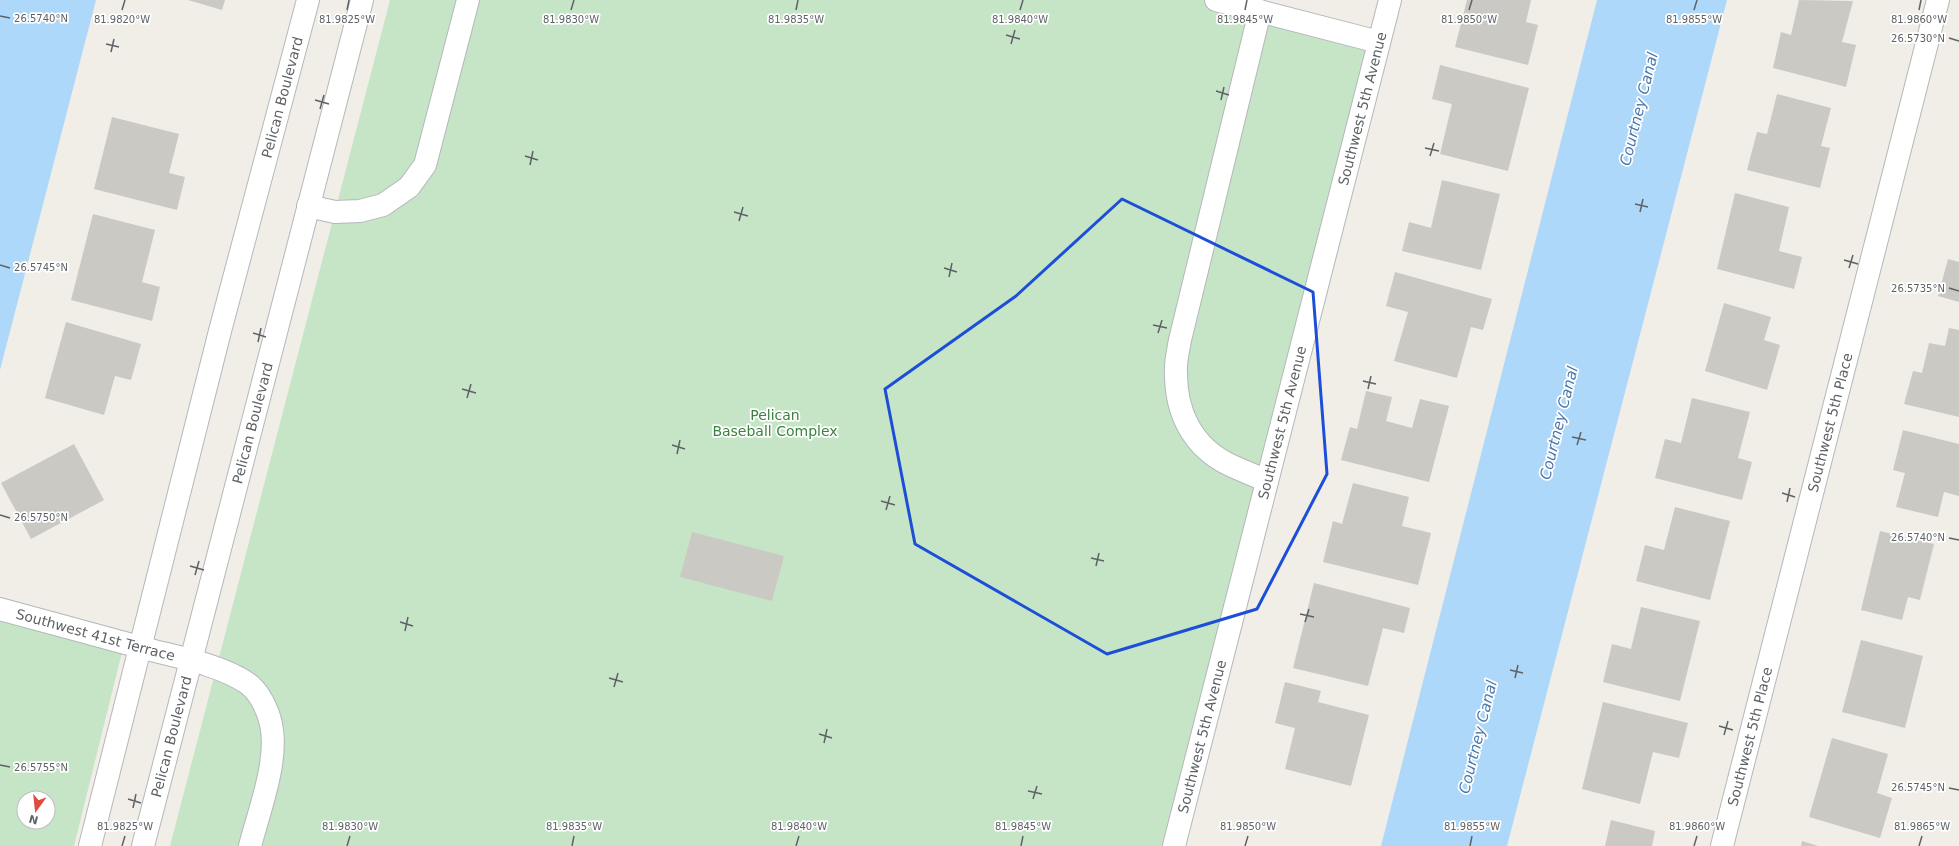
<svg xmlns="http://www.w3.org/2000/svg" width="1959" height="846" viewBox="0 0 1959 846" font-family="'DejaVu Sans',sans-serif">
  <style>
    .green { fill: #c6e5c6; fill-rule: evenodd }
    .water { fill: #add8fa }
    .building { fill: #cbc9c4 }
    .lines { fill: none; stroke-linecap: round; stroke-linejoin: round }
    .minor-casing { stroke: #b4b7bb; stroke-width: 24 }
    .minor { stroke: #fff; stroke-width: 22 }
    .marked { fill: none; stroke: #1d4ed8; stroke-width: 3; stroke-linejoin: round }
    .ticks { fill: none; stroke: #5e6266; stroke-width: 1.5 }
    .labels { text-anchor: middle; stroke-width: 3.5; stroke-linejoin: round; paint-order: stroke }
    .street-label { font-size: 14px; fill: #5e6266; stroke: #fff }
    .park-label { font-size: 14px; fill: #3a823e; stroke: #fff }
    .water-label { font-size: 15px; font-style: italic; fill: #4a78ac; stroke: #fff }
    .ticks-label { font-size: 10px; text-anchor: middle; fill: #5e6266; stroke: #fff; stroke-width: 3.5; stroke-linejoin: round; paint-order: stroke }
  </style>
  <rect width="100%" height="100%" fill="#f0eee7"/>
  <g class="green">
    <polygon points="390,0 1215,0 1379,42 1174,846 170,846"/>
    <path d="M 0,611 L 124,644 L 74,846 L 0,846 ZM 24,798 L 48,798 L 48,822 L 24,822 Z"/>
  </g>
  <g class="water">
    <polygon points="0,0 96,0 0,370"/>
    <polygon points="1597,0 1727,0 1507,846 1381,846"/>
  </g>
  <g class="building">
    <polygon points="188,0 225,0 222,10"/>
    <polygon points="1467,0 1531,0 1526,22 1538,25 1528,65 1455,47"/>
    <polygon points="1799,0 1853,1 1842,42 1856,45 1846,87 1773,68 1781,32 1791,35"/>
    <polygon points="1440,65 1529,88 1508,171 1440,154 1452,104 1432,99"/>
    <polygon points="1777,94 1831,108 1821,146 1830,148 1820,188 1747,170 1757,132 1767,134"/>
    <polygon points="112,117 179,134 169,173 185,177 177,210 94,189"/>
    <polygon points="1442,180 1500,194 1481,270 1402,251 1409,222 1431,228"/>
    <polygon points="1735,193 1789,207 1779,251 1802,257 1794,289 1717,269"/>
    <polygon points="93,214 155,230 142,282 160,287 152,321 71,300"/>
    <polygon points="1948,259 1959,262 1959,302 1938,296"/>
    <polygon points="1395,272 1492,299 1483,330 1471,327 1457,378 1394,361 1408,312 1386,306"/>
    <polygon points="1724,303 1771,317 1764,340 1780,345 1767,390 1705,371"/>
    <polygon points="66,322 141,344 131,380 115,376 104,415 45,398"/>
    <polygon points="1949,328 1959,330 1959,417 1904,404 1913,371 1922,373 1929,343 1945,346"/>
    <polygon points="1366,391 1392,397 1386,421 1412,428 1420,399 1449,406 1429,482 1341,460 1350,427 1357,429"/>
    <polygon points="1692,398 1750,412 1738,458 1752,462 1742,500 1655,478 1665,439 1681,443"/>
    <polygon points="1903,430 1959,444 1959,496 1944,492 1938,517 1896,507 1905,473 1893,470"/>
    <polygon points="74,444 104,500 31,539 1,483"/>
    <polygon points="1353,483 1409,497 1402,526 1431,533 1418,585 1323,562 1333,521 1342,524"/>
    <polygon points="1675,507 1730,521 1710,600 1636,581 1645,545 1664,550"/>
    <polygon points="1880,531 1934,544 1920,600 1908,597 1902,620 1861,610"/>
    <polygon points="692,532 784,556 772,601 680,577"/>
    <polygon points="1314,583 1410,608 1404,633 1383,628 1368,686 1293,668"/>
    <polygon points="1641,607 1700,621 1680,701 1603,682 1612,644 1631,649"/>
    <polygon points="1861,640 1923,656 1905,728 1842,712"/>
    <polygon points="1285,682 1321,691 1318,702 1369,715 1351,786 1285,769 1295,728 1275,723"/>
    <polygon points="1603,702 1688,723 1679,758 1653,752 1640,804 1582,789"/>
    <polygon points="1832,738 1888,754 1877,793 1892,798 1880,838 1809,817"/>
    <polygon points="1611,820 1655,831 1652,846 1605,846"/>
    <polygon points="1802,841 1818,846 1801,846"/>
  </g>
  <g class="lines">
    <defs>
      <g id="minor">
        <polyline points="1216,0 1379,42"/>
        <path d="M 1260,11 L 1180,340 C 1178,351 1175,363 1176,374 C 1176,412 1192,446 1228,464 C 1240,470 1254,475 1267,481"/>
        <polyline points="308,206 335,212 360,211 383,205 409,187 425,165 468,0"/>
        <path id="s1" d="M 0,609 C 49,622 98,636 147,649 C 177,657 221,665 247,683 C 259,691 268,710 271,724 C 279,760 259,811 250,846"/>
        <path id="s2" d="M 90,846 L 220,331 L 308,0"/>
        <path id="s3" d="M 143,846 L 362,0"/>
        <path id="s4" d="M 1174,846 L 1390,0"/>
        <path id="s5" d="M 1722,846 L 1938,0"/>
      </g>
    </defs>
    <use href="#minor" class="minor-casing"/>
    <use href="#minor" class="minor"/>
  </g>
  <path class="marked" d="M 1122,199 L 1313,292 L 1327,474 L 1257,609 L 1107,654 L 915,544 L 885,389 L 1016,296 Z"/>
  <path class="ticks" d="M 122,10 L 125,0M 347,10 L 349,0M 571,10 L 574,0M 796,10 L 798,0M 1020,10 L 1023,0M 1245,10 L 1247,0M 1469,10 L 1472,0M 1694,10 L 1697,0M 1919,10 L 1921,0M 0,16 L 10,18M 1006,35 L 1020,39M 1949,38 L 1959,41M 106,44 L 119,47M 1011,44 L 1015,30M 111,52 L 114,39M 1216,91 L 1229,95M 315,100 L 329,104M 1221,100 L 1224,87M 320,109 L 324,95M 1425,148 L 1439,151M 525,156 L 538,160M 1430,156 L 1434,143M 530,165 L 533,151M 1635,204 L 1648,207M 734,212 L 748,216M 1640,212 L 1643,199M 739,221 L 743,207M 1844,260 L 1858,264M 0,265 L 10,268M 944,268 L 957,272M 1849,268 L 1853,255M 949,277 L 952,263M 1949,288 L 1959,291M 1153,325 L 1167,328M 253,333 L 266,337M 1158,333 L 1162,320M 258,342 L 261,328M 1363,381 L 1376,384M 462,389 L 476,393M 1368,389 L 1371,376M 467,398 L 471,384M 1572,437 L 1586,440M 672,445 L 685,449M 1577,445 L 1581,432M 677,454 L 680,440M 1782,493 L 1795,497M 881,501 L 895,505M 1787,502 L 1790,488M 886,510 L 890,496M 0,515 L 10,518M 1949,538 L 1959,540M 1091,558 L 1104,561M 190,566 L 204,570M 1096,566 L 1099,553M 195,575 L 199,561M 1300,614 L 1314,617M 400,622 L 413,626M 1305,622 L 1309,609M 405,631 L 408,617M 1510,670 L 1523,673M 609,678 L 623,682M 1515,678 L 1518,665M 614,687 L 618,673M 1719,726 L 1733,730M 819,734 L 832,738M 1724,735 L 1728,721M 824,743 L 827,729M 0,765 L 10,767M 1949,788 L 1959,790M 1028,791 L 1042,794M 128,799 L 141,803M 1033,799 L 1037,786M 133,808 L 136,794M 122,846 L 125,836M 347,846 L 350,836M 572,846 L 574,836M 796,846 L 799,836M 1021,846 L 1023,836M 1245,846 L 1248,836M 1470,846 L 1472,836M 1694,846 L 1697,836M 1919,846 L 1922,836"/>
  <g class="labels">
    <g class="street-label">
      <text dy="5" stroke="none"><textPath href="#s2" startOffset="773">Pelican Boulevard</textPath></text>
      <text dy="5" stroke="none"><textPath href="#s4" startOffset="761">Southwest 5th Avenue</textPath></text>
      <text dy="5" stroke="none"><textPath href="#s3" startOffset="437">Pelican Boulevard</textPath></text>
      <text dy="5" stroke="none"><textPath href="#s4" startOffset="437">Southwest 5th Avenue</textPath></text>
      <text dy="5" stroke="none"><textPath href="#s5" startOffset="437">Southwest 5th Place</textPath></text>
      <text dy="5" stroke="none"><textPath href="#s1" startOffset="99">Southwest 41st Terrace</textPath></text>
      <text dy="5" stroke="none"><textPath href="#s3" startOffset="113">Pelican Boulevard</textPath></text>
      <text dy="5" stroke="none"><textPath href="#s4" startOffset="113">Southwest 5th Avenue</textPath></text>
      <text dy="5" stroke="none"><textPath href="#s5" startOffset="113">Southwest 5th Place</textPath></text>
    </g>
    <g class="park-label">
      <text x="775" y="420">Pelican<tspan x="775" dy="16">Baseball Complex</tspan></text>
    </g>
    <g class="water-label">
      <text transform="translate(1639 109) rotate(-76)" y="5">Courtney Canal</text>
      <text transform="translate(1559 423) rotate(-76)" y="5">Courtney Canal</text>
      <text transform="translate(1478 737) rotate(-76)" y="5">Courtney Canal</text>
    </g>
  </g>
  <g class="ticks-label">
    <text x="41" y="22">26.5740°N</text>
    <text x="122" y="23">81.9820°W</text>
    <text x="347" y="23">81.9825°W</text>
    <text x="571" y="23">81.9830°W</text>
    <text x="796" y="23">81.9835°W</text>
    <text x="1020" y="23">81.9840°W</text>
    <text x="1245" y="23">81.9845°W</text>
    <text x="1469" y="23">81.9850°W</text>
    <text x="1694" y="23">81.9855°W</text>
    <text x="1919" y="23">81.9860°W</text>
    <text x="1918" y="42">26.5730°N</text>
    <text x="41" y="271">26.5745°N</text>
    <text x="1918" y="292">26.5735°N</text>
    <text x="41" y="521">26.5750°N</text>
    <text x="1918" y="541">26.5740°N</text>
    <text x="41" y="771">26.5755°N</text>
    <text x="1918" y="791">26.5745°N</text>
    <text x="125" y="830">81.9825°W</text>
    <text x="350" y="830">81.9830°W</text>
    <text x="574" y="830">81.9835°W</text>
    <text x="799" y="830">81.9840°W</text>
    <text x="1023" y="830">81.9845°W</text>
    <text x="1248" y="830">81.9850°W</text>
    <text x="1472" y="830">81.9855°W</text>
    <text x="1697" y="830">81.9860°W</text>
    <text x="1922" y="830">81.9865°W</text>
  </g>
  <g transform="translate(36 810) rotate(195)"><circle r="19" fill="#ffffff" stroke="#bfc0c2"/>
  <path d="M0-3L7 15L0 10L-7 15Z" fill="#df4b3e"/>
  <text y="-6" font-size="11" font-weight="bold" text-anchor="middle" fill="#5e6266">N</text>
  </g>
</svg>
